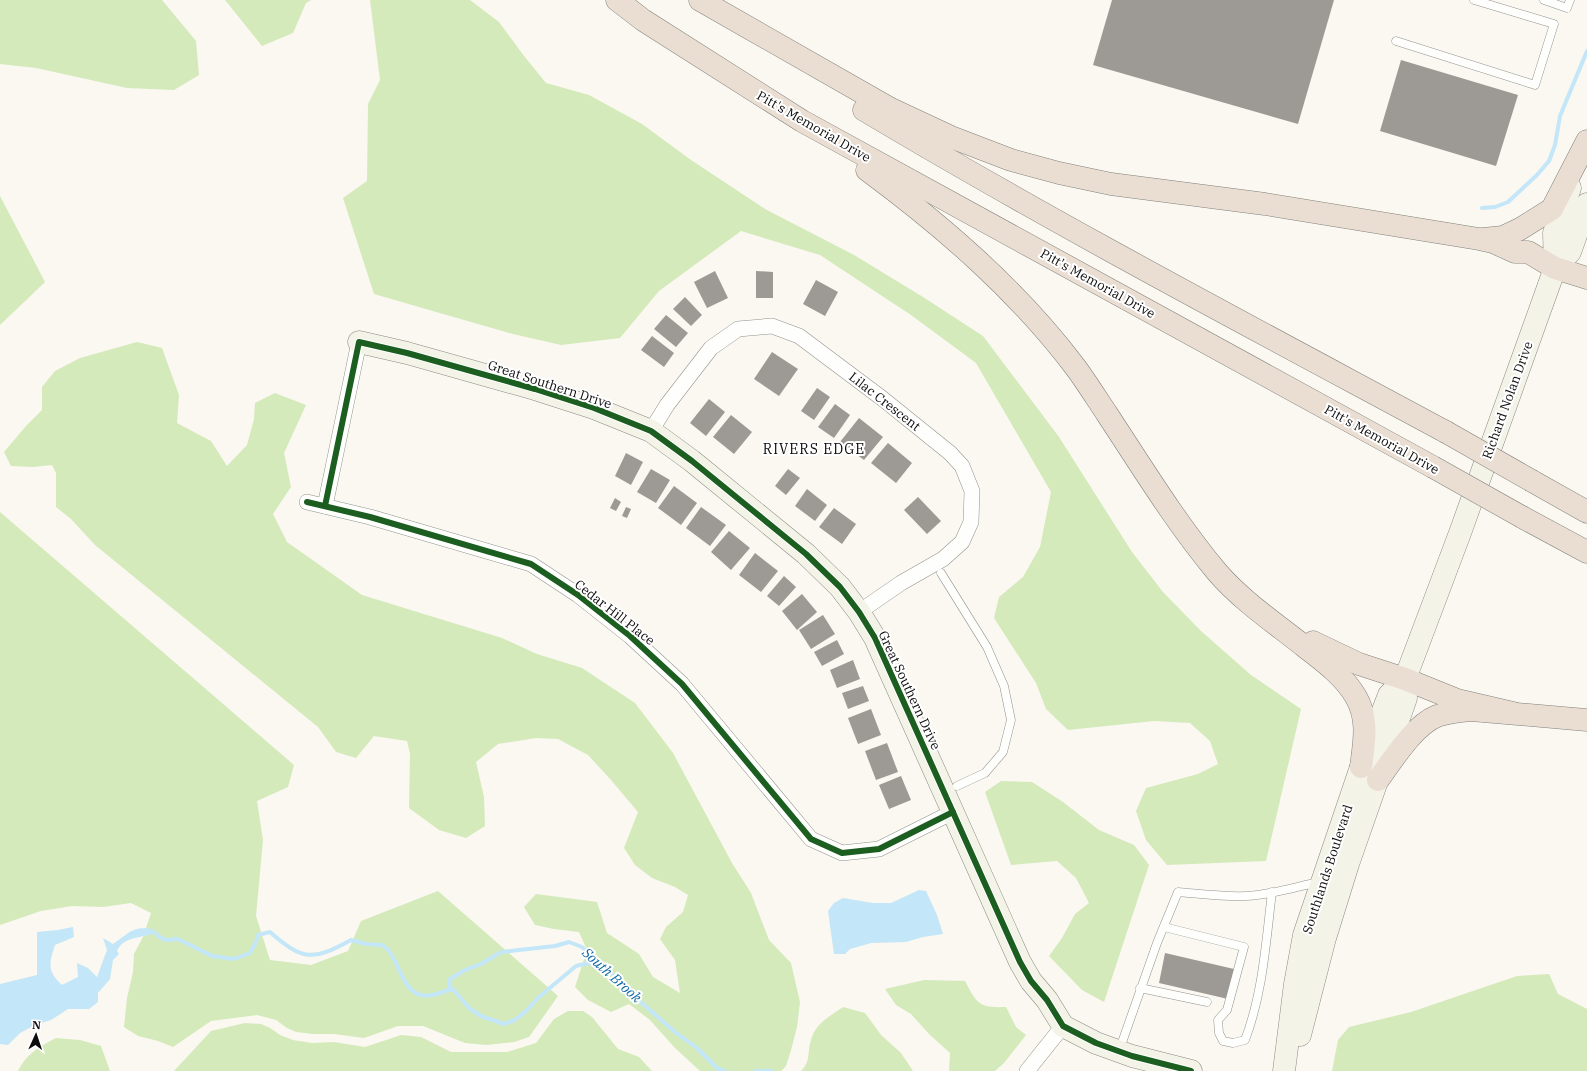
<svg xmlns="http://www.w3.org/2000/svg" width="1587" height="1071" viewBox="0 0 1587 1071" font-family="'IBM Plex Serif',serif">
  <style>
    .forest { fill: #d4eabb }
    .water { fill: #c3e6f8 }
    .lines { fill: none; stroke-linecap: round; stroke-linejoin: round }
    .stream { stroke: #c3e6f8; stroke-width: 4 }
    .building { fill: #9d9a96 }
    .lane-casing { stroke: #93928f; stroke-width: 9 }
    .street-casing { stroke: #93928f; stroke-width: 16 }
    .secondary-casing { stroke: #8a8985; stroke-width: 23 }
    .highway-casing { stroke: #80807c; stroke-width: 23 }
    .lane { stroke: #fefefd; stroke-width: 8 }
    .street { stroke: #fefefd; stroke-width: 15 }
    .secondary { stroke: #f4f3e8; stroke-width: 22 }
    .highway { stroke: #eaded3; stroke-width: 22 }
    .highway-bridge-casing { stroke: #80807c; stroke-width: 23; stroke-linecap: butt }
    .highway-bridge { stroke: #eaded3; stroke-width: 22 }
    .cycleway-casing { stroke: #fff; stroke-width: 8 }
    .cycleway { stroke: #1b5e20; stroke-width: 6 }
    .labels { text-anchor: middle; stroke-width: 4; stroke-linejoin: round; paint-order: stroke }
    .street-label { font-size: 13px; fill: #0c0c0c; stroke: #fff }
    .neighbourhood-label { font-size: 14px; letter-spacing: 1px; fill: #0c0c0c; stroke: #fff }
    .water-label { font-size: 14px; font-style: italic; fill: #0c67a7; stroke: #fff }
  </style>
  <rect width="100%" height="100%" fill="#faf8f0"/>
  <g class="forest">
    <polygon points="0,0 162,0 196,41 199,75 174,90 127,88 36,68 0,64"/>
    <polygon points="225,0 311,0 306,3 293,33 262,46"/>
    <polygon points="370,0 470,0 499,22 524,56 546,83 589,95 642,124 691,160 765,209 854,255 923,297 983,336 1059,437 1132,552 1163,592 1201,631 1251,675 1301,709 1266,861 1167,865 1146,840 1136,811 1146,788 1198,774 1218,764 1210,741 1190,723 1154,721 1068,730 1046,709 1036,683 994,618 999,597 1023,577 1040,547 1051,492 976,363 911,315 820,255 741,231 659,291 620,338 561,345 513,334 374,294 343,198 367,181 368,104 380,80"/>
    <polygon points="0,196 45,282 0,325"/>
    <polygon points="137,342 162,348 179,395 177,423 211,441 227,466 247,445 254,419 255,403 275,393 306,405 284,453 291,487 273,514 287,542 362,595 502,638 537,654 582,668 635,703 673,753 732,863 751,893 769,940 791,963 800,1002 797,1027 791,1050 786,1066 781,1071 700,1071 674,1047 650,1020 629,1004 611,1012 588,1000 575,987 587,950 579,932 554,929 535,925 524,907 536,894 597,902 607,933 639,954 653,977 680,993 675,960 660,939 666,927 683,912 688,895 675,887 652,878 635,865 624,848 638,812 611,780 588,755 558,739 536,738 498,744 476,762 484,797 485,826 466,838 439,830 409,808 410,754 407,741 374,736 356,758 336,752 318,727 95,545 71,519 56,507 56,473 52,465 33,467 11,466 4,452 26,426 42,410 42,387 55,371 80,358"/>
    <polygon points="0,512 294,765 288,787 257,801 263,840 256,916 270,960 311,965 348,951 361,921 438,891 558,996 529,1037 514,1042 486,1045 465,1043 423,1026 398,1026 364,1038 334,1034 313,1034 296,1032 287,1028 276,1020 257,1015 211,1021 173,1047 158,1041 138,1036 124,1027 127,998 133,972 134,954 143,937 151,913 131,903 103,907 72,906 41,911 0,925"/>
    <polygon points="1001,781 1032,782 1063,802 1099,830 1134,845 1149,865 1104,1002 1082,990 1049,956 1062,938 1075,914 1089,903 1076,878 1057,861 1011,865 985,792"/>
    <polygon points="1549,974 1558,994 1587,1009 1587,1071 1332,1071 1338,1040 1349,1027 1411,1012 1517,976"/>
    <path d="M 924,980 L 965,981 C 977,1004 979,1008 1006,1007 L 1016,1027 L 1026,1035 L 1004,1063 L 995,1071 L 949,1071 L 950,1053 L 929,1034 L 911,1014 L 896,1005 L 885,989 Z"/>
    <path d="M 843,1007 L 865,1013 L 881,1035 L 901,1053 L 913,1071 L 801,1071 C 811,1062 807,1052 811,1040 C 815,1024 830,1016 843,1007 Z"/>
    <polygon points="568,1011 583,1011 592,1017 618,1049 639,1057 652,1071 174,1071 211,1031 245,1023 261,1024 270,1028 280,1035 293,1040 312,1043 334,1042 365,1047 401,1035 421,1037 451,1052 507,1052 536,1043 554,1019"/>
    <path d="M 56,1038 L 80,1040 L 101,1046 L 110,1071 L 18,1071 C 26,1054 40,1046 56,1038 Z"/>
  </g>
  <g class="water">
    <polygon points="919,890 926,891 937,915 943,934 923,937 906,942 871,943 850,949 845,954 834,954 828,911 834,903 843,898 873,903 891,903"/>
    <path d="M 73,927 L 74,937 L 55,945 C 49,964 47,971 62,985 L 78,977 L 77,963 L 88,968 L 97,977 L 107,950 L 103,938 L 113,944 C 129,934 131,926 153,929 L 156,933 C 143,938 123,936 117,951 L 119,954 L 113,960 L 110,979 L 98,993 L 98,1002 L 89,1009 L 68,1009 L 51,1020 L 35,1025 L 20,1033 L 8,1045 L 0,1044 L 0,984 L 37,975 L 37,932 L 58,930 Z"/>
  </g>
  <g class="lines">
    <g class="stream">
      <polyline points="1482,208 1495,207 1508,202 1537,175 1549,161 1555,145 1560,116 1587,51"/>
      <path d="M 156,933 L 157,935 L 165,940 L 178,939 L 212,956 L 234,959 L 250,953 L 256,942 L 258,935 L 270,932 C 303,961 313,961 351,940 L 366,944 L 382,945 C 386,948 389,950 391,954 C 401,969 406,1001 432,995 C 439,994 446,990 453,989 L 469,1008 L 481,1016 L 504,1024 L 515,1020 L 526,1011 L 539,997 L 576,966 L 589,963 L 596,964 L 608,971"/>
      <polyline points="608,970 636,998 675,1032 697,1048 718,1069 725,1071"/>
      <polyline points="449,990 450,979 465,970 481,964 501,952 555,946 569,942 582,947 601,965"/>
      <polyline points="755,1071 772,1071"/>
    </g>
  </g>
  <g class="building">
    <polygon points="1112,0 1334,0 1298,124 1093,65"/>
    <polygon points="1401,60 1518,95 1496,166 1380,131"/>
    <polygon points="715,271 728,298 707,308 694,282"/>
    <polygon points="756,271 773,272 773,298 756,298"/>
    <polygon points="816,280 838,292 825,316 803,304"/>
    <polygon points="685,297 702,315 691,326 673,309"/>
    <polygon points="666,315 688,333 676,347 654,329"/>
    <polygon points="652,336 674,353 664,367 641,350"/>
    <polygon points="772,352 798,369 779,396 754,379"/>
    <polygon points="817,388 830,397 814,420 801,411"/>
    <polygon points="709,399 725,412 706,436 690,423"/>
    <polygon points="835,404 850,415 834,438 818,427"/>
    <polygon points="731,415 752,432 734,454 713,437"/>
    <polygon points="859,418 883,437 864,460 840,442"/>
    <polygon points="888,443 912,463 896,483 871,463"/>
    <polygon points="626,453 643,462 631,485 615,476"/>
    <polygon points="651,469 670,480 656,503 637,492"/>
    <polygon points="788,469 800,478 786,495 775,486"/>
    <polygon points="674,486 697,503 681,525 658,508"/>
    <polygon points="807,489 827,505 815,521 795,506"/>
    <polygon points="918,497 941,521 927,534 904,510"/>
    <polygon points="615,498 621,502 616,511 610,508"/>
    <polygon points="626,507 631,509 627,518 622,516"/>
    <polygon points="701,507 726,525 710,546 686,528"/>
    <polygon points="834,508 856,524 842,544 819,527"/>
    <polygon points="729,531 750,548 731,570 711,552"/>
    <polygon points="755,553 778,571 761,592 739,575"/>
    <polygon points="784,576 796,587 779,606 767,596"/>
    <polygon points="802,594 817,612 797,630 782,611"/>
    <polygon points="823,615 835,634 811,649 799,630"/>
    <polygon points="837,640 844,654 822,666 814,652"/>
    <polygon points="853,660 860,679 837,688 830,670"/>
    <polygon points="863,686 869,701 848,709 842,693"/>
    <polygon points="871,709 881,735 858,744 848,718"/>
    <polygon points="887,743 898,772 876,780 865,751"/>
    <polygon points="901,776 911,800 889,809 879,785"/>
    <polygon points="1165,953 1234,969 1228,999 1159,983"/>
  </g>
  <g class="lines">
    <defs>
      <g id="lane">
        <polyline points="1544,0 1567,8 1570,0"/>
        <polyline points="1396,41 1535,85 1554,24 1474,0"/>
        <polyline points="941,573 987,647 1004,686 1011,720 1003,752 985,773 957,786"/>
        <path d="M 1164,927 L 1244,947 L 1227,1010 L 1218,1020 L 1219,1033 L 1223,1041 L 1233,1043 L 1245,1040 C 1263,993 1266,941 1272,892"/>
        <polyline points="1140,988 1207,1002"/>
        <path d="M 1119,1051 L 1157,943 L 1178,892 C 1201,894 1224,897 1246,896 C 1271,895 1295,887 1319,882"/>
      </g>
      <g id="street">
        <polyline points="651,431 667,405 711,348 738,329 772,326 799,336 883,399 950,453 962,466 972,491 971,522 962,542 943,559 901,583 859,612"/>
        <polyline points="307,502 370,517 531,564 578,595 630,636 682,684 811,839 842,853 879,849 953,812"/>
        <polyline points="325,506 359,342"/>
        <polyline points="1027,1071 1063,1026"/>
      </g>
      <g id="secondary">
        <polyline points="1555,268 1570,252 1587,204"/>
        <polyline points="359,342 407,353 535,389 594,408 651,431 692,461 806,554 840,587 859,612 875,638 1020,962 1031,981 1047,1000 1063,1026 1096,1043 1132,1056 1191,1071"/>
        <polyline points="1300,1035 1325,938 1348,864 1406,698 1405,679"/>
        <polyline points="1284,1071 1295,984 1304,935 1361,767 1389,695 1405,679 1460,533 1555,268 1554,233 1570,188"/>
      </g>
      <g id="highway">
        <polyline points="617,0 643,20 802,121 1433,467"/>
        <polyline points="700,0 891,109 951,137 1011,160 1059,173 1111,184 1265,204 1479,239 1493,242 1515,252 1528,252 1555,268 1587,278"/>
        <path d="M 864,110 C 1055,224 1251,327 1446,432"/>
        <path d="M 867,170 C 944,227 1018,291 1076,368 C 1087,383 1097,399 1107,414 C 1142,467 1176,523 1217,572 C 1242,601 1275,623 1305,647 C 1323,661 1344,676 1356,697 C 1369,719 1364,743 1361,767"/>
        <polyline points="1483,239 1503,237 1520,229 1552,209 1587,141"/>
        <polyline points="1532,481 1587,512"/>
        <polyline points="1522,517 1587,552"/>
        <polyline points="1313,642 1359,664 1405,679 1457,700 1513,713"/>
        <path d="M 1378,780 C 1392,761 1414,725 1437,716 C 1448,712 1459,711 1471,710 L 1587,720"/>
      </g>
    </defs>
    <use href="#lane" class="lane-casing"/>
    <use href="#street" class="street-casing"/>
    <use href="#secondary" class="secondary-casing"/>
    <use href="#highway" class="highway-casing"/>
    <use href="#lane" class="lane"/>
    <use href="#street" class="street"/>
    <use href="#secondary" class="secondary"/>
    <use href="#highway" class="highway"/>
    <defs>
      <g id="highway-bridge">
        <polyline points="1446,432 1532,481"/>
        <polyline points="1433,467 1522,517"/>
      </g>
    </defs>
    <use href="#highway-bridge" class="highway-bridge-casing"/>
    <use href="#highway-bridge" class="highway-bridge"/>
    <defs>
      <g id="cycleway">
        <polyline points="307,502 370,517 531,564 578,595 630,636 682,684 811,839 842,853 879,849 953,812"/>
        <polyline points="325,506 359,342 407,353 535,389 594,408 651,431 692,461 806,554 840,587 859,612 875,638 1020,962 1031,981 1047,1000 1063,1026 1096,1043 1132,1056 1191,1071"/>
      </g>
    </defs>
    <use href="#cycleway" class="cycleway-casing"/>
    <use href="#cycleway" class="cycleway"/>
  </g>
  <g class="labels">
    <g class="street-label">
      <text transform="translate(814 126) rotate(30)" y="5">Pitt's Memorial Drive</text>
      <text transform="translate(1098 283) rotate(29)" y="5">Pitt's Memorial Drive</text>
      <text transform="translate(550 384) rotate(18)" y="5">Great Southern Drive</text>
      <text transform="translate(1507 400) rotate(-70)" y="5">Richard Nolan Drive</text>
      <text transform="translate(885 401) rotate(38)" y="5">Lilac Crescent</text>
      <text transform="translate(1382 439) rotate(29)" y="5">Pitt's Memorial Drive</text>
      <text transform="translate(615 612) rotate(38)" y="5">Cedar Hill Place</text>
      <text transform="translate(910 690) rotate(65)" y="5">Great Southern Drive</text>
      <text transform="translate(1327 869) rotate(-72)" y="5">Southlands Boulevard</text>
    </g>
    <g class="neighbourhood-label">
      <text x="814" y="454">RIVERS EDGE</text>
    </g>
    <g class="water-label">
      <text transform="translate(612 975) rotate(42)" y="5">South Brook</text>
    </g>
  </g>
  <g transform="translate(36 1035) rotate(3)" stroke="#ffffff" stroke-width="3" paint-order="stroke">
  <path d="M0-3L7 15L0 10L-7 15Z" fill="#0c0c0c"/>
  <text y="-6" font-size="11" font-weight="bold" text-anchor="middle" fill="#0c0c0c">N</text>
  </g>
</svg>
